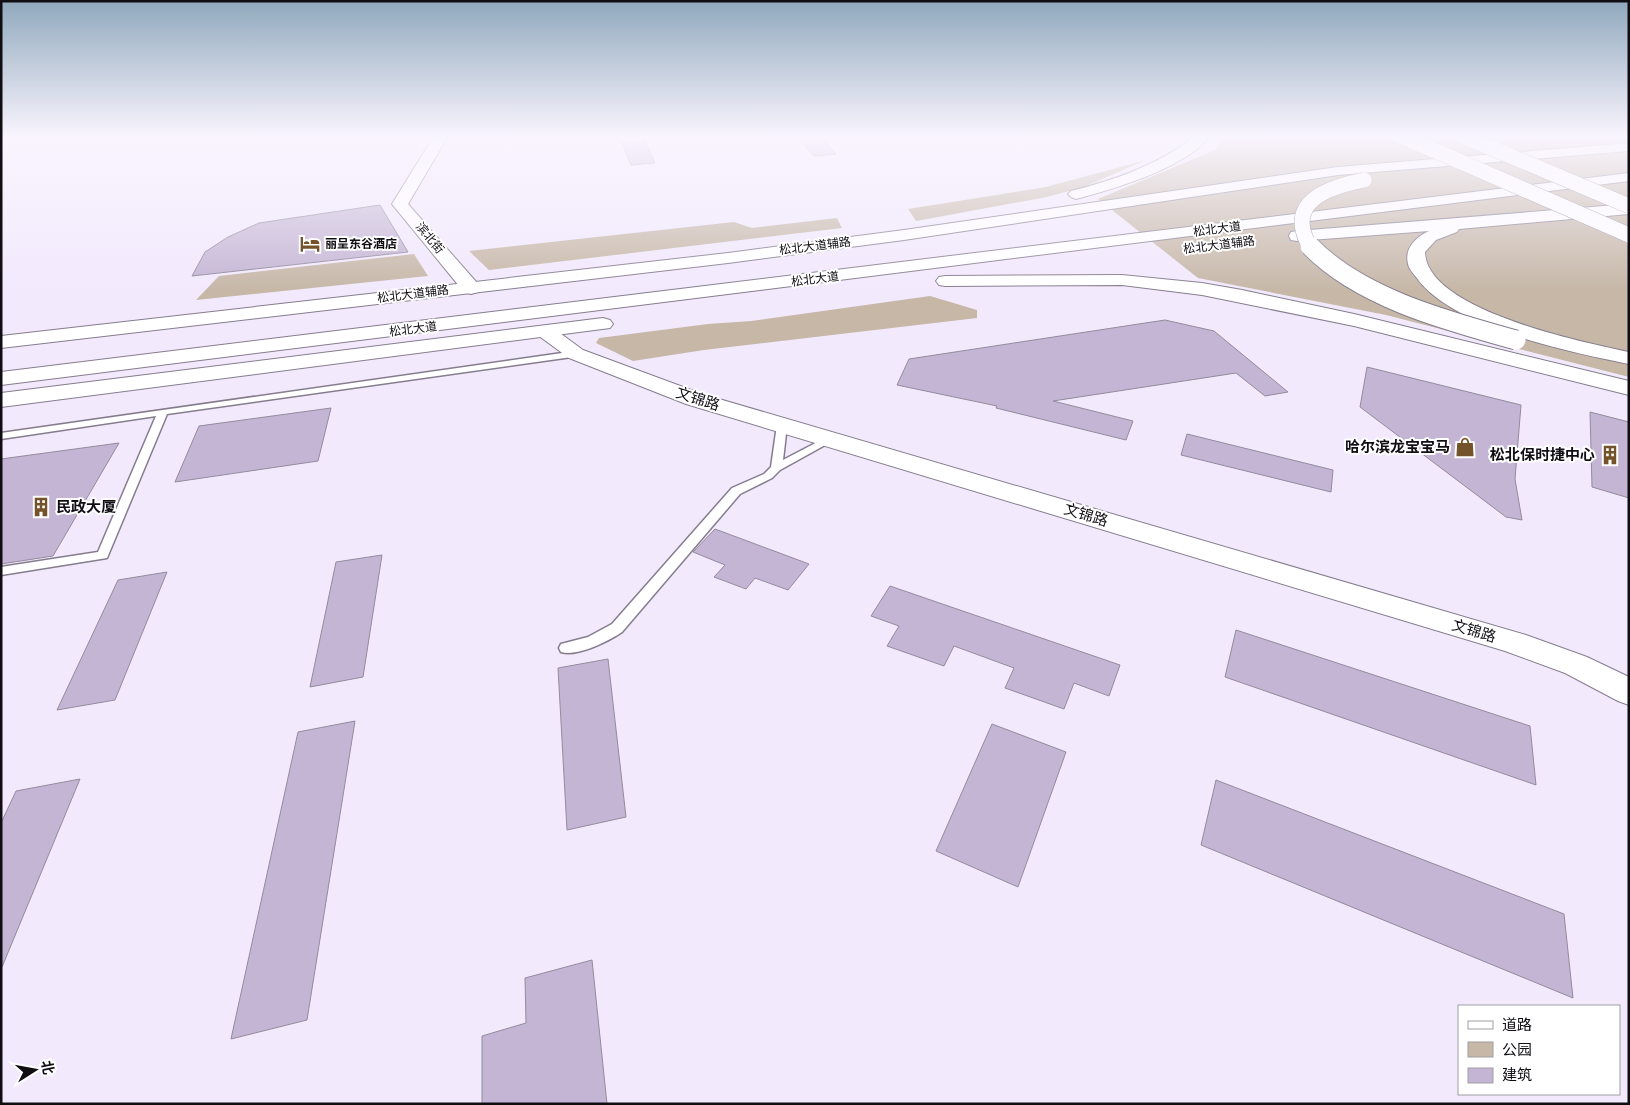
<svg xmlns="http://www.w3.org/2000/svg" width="1630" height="1105" viewBox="0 0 1630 1105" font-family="'Libre Baskerville','Noto Sans SC',serif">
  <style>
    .green { fill: #c6b7a7 }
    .building { fill: #c4b5d4; stroke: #938b9d }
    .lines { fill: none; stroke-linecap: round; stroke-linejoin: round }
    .service-casing { stroke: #857d8e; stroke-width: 3 }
    .tertiary-casing { stroke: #857d8e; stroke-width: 2 }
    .trunk-casing { stroke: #857d8e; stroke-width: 2 }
    .service { fill: #fff; fill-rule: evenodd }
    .tertiary { fill: #fff; fill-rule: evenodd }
    .trunk { fill: #fff; fill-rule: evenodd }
    .trunk-bridge-far1-casing { stroke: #857d8e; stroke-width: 16; stroke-linecap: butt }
    .trunk-bridge-casing { stroke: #857d8e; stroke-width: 21; stroke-linecap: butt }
    .trunk-bridge-far1 { stroke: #fff; stroke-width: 15 }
    .trunk-bridge { stroke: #fff; stroke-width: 19 }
    .labels { text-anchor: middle; stroke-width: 4; stroke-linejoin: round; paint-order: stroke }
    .far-street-label { font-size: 12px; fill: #100d13; stroke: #fff }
    .far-poi-label { font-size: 12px; font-weight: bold; fill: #100d13; stroke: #fff; text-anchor: start }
    .street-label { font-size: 15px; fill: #100d13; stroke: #fff }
    .poi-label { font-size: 15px; font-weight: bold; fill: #100d13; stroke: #fff; text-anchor: end }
  </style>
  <rect width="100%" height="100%" fill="#f2e9fd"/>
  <g class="green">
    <polygon points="1227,136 1629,136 1629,377 1386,315 1198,278 1098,199 1215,150"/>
    <polygon points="1146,160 1084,187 1047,197 916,221 908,209 1046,187"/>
    <polygon points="837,218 842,228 489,270 469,251 734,222 752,228"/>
    <polygon points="414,254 428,276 196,300 219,276"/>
    <polygon points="930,296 977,310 977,318 704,350 633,361 596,343 599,338 708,324 751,321"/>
  </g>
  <g class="building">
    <polygon points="796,136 820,136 836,154 814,156"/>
    <polygon points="645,141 655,163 631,165 622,143"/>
    <polygon points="380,205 408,252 192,276 205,252 228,237 259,223"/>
    <polygon points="1165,320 1214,331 1288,392 1265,396 1236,373 1053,401 1133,421 1126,440 996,408 997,406 897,385 909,359"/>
    <polygon points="1367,367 1521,405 1515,479 1522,520 1506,517 1360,407"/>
    <polygon points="331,408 318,461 175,482 199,426"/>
    <polygon points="1590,412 1629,422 1629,498 1592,487"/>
    <polygon points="1187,434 1333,470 1331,492 1181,455"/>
    <polygon points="119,443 53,556 1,564 1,459"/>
    <polygon points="715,529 809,564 788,590 755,578 746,589 714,577 725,565 693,552"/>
    <polygon points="382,555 363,677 310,687 336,562"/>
    <polygon points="167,572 115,700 57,710 118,580"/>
    <polygon points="890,586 1120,665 1109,696 1074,683 1064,709 1005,688 1014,668 954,646 944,666 887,646 899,626 871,616"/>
    <polygon points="1236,630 1530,726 1536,785 1225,677"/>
    <polygon points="608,659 626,817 567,830 558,668"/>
    <polygon points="355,721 307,1020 231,1039 298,732"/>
    <polygon points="992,724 1066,752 1018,887 936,851"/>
    <polygon points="80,779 2,967 1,967 1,823 16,791"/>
    <polygon points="1216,780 1564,914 1573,998 1201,845"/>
    <polygon points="592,960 607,1104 482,1104 482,1036 526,1023 525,978"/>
  </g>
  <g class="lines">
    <defs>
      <g id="service">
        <polygon points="576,351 579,352 579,356 167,414 107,558 1,575 1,567 98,552 156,416 1,439 1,433"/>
        <path d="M 782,422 L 787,425 L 783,460 L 827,437 L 835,437 L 836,439 L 780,470 L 772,478 L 740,494 L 622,632 C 609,641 577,657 561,652 L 559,648 L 561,644 L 588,637 L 612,624 L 732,488 L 764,474 L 771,467 L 777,425 Z"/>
      </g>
      <g id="tertiary">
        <polygon points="434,136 448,136 408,204 478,284 480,288 478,292 471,294 464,292 392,204"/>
        <polygon points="546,326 553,328 583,350 702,394 1526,635 1587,657 1629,677 1629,705 1618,701 1565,673 1505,651 686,404 569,358 539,336 536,332 539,328"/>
      </g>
      <g id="trunk">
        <path d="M 1195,136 L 1210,136 C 1186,168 1114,189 1076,199 L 1071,197 L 1068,194 L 1071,191 C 1115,180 1158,165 1195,136 Z"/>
        <polygon points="1629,143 1629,151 1338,175 904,240 728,263 1,348 1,336 728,253 904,230 1338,167"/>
        <polygon points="1629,173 1629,181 1,385 1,372"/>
        <path d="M 1629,204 L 1629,214 L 1459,229 L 1457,232 L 1436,240 L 1425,252 C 1426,310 1582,342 1629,352 L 1629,364 C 1569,352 1452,328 1416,277 C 1413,273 1409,269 1408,264 C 1404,248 1416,237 1429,231 L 1297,241 L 1291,240 L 1289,236 L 1291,232 L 1297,231 Z"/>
        <polygon points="1122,275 1202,283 1242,290 1354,314 1629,381 1629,395 1354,326 1202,295 1122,285 945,286 939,285 936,281 939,277 945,276"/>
        <polygon points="603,318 610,320 613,324 610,328 1,407 1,393"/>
      </g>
    </defs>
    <use href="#service" class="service-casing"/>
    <use href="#tertiary" class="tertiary-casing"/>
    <use href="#trunk" class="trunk-casing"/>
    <use href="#service" class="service"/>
    <use href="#tertiary" class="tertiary"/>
    <use href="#trunk" class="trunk"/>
    <defs>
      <g id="trunk-bridge-far1">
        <polyline points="1401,136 1629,235"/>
        <polyline points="1463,136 1629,206"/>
        <path d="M 1311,247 C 1306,242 1305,237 1303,230 C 1295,196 1339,185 1364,180"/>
      </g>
      <path id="trunk-bridge" d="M 1310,246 C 1360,298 1448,321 1516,340"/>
    </defs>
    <use href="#trunk-bridge-far1" class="trunk-bridge-far1-casing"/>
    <use href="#trunk-bridge" class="trunk-bridge-casing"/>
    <use href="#trunk-bridge-far1" class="trunk-bridge-far1"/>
    <use href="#trunk-bridge" class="trunk-bridge"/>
  </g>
  <linearGradient id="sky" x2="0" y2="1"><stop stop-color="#90a8bd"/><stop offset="0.47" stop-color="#f9f5fe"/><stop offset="1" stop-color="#f9f5fe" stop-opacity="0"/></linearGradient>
  <rect width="1630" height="291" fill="url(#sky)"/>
  <defs>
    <symbol id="hotel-bare" viewBox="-9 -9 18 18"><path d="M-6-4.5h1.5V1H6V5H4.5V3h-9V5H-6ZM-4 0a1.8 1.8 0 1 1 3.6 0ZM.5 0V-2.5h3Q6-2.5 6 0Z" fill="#74532a" stroke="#fff" stroke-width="2.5" paint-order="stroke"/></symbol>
    <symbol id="shop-bare" viewBox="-9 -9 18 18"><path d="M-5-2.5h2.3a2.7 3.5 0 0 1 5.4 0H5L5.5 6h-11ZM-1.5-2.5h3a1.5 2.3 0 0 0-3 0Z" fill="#74532a" stroke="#fff" stroke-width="2.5" paint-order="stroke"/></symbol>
    <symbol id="building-bare" viewBox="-9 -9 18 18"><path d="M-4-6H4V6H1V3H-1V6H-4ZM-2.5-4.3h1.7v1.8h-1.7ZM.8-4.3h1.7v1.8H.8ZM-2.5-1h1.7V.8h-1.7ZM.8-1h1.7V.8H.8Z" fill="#74532a" stroke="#fff" stroke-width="2.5" paint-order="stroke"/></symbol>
  </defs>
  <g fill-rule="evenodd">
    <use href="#hotel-bare" x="296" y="230" width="28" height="28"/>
    <use href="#shop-bare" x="1451" y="433" width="28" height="28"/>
    <use href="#building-bare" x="1596" y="441" width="28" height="28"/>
    <use href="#building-bare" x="27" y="493" width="28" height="28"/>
  </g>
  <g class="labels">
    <g class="far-street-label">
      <text transform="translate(1217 229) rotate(-7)" y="4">松北大道</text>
      <text transform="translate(430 238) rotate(50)" y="4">滨北街</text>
      <text transform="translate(1219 245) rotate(-7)" y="4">松北大道辅路</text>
      <text transform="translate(815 246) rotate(-7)" y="4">松北大道辅路</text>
      <text transform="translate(815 279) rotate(-7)" y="4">松北大道</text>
      <text transform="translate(413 294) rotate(-7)" y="4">松北大道辅路</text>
      <text transform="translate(413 329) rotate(-7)" y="4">松北大道</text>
    </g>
    <g class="far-poi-label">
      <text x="325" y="248">丽呈东谷酒店</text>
    </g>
    <g class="street-label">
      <text transform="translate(698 399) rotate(18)" y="5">文锦路</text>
      <text transform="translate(1086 515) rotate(17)" y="5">文锦路</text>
      <text transform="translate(1474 631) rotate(17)" y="5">文锦路</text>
    </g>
    <g class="poi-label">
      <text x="1450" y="452">哈尔滨龙宝宝马</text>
      <text x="1595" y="460">松北保时捷中心</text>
      <text x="56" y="512" text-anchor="start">民政大厦</text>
    </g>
  </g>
  <rect width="1630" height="1105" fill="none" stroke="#100d13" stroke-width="5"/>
  <rect x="1458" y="1005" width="162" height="90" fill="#ffffff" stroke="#9f9ea1"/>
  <rect x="1468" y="1021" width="25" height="8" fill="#ffffff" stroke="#9f9ea1"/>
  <text x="1502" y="1030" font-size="15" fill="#100d13">道路</text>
  <rect x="1468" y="1042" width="25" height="15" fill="#c6b7a7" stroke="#9f9ea1"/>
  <text x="1502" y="1055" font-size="15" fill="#100d13">公园</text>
  <rect x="1468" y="1068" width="25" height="15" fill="#c4b5d4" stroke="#9f9ea1"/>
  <text x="1502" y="1080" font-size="15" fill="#100d13">建筑</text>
  <g transform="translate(35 1070) rotate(79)" stroke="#ffffff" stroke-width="4" paint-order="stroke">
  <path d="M0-4L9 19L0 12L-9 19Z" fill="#100d13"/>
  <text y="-8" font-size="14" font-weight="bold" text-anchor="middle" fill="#100d13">北</text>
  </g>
</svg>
